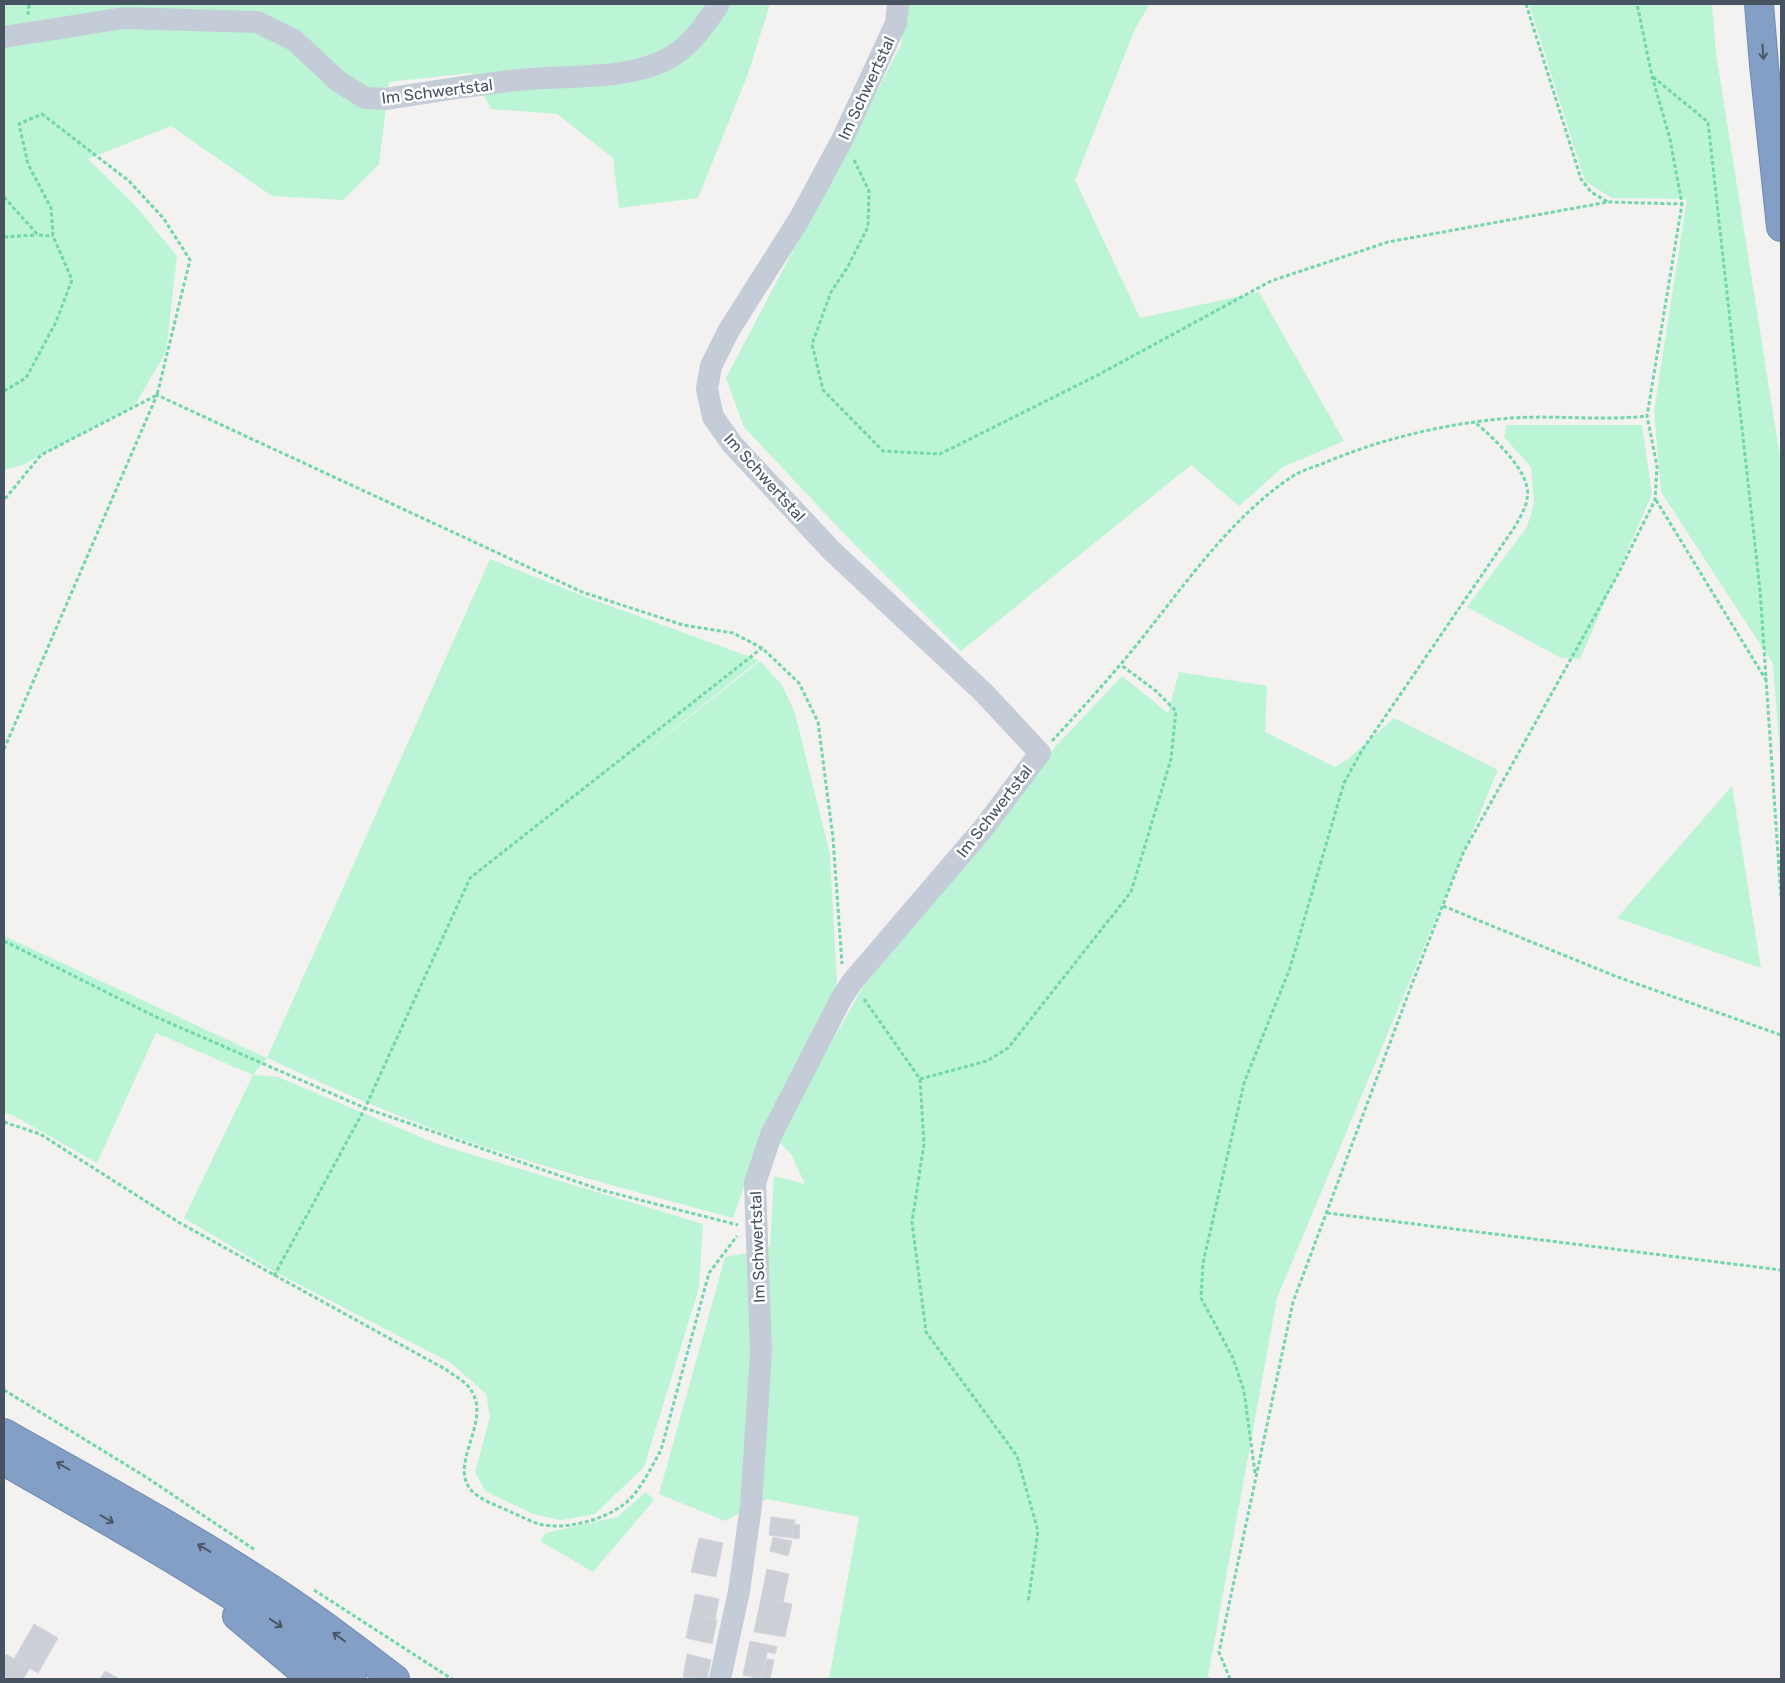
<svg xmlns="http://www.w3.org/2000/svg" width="1785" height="1683" viewBox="0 0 1785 1683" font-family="Rubik,sans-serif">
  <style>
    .green { fill: #bcf5d6 }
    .building { fill: #cdcfd7; stroke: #d4d6dd }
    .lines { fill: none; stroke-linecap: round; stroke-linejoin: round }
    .highway-casing { stroke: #6f8ab1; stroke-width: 30 }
    .path { stroke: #70d7ab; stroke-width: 3; stroke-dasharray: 4 2.5; stroke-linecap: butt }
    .minor { stroke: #c3ccd7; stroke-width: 22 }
    .highway { stroke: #849fc5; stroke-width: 28 }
    .oneway { stroke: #4a5766 }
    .labels { text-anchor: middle; stroke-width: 5; stroke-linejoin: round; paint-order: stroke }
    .street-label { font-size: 16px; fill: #475361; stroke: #fff }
  </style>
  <rect width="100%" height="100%" fill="#f4f1f1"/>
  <g class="green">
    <polygon points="4,4 770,4 748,74 698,198 619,208 613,158 557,114 491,109 472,73 389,82 379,164 343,200 272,196 171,126 88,159 134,204 177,256 166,352 135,405 23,465 4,470 4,218 6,215 4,213"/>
    <polygon points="906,4 1150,4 1135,29 1075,180 1140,318 1259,292 1344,441 1283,467 1239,506 1191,465 961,651 852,542 744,427 726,378 901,45"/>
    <polygon points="1529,4 1712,4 1716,53 1781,463 1781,768 1773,664 1661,492 1654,411 1687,199 1612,198 1585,181"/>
    <polygon points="1507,425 1642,425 1652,494 1580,659 1561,658 1467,607 1527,527 1534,503 1531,467 1504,437"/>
    <path d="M 490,559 L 591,599 L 759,660 L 618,774 L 760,661 L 782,685 L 795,713 L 830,854 L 837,984 L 768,1119 L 733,1218 C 644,1194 555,1171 467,1141 C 398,1118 333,1088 267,1058 L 253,1075 L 278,1077 L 437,1144 L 703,1224 L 699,1288 L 644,1467 L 595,1514 L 561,1520 L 533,1514 L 485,1491 L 475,1472 L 490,1417 L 486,1394 L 451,1363 L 271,1270 L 184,1218 L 253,1075 L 156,1033 L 97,1163 L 12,1115 L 4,1113 L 4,936 L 267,1058 Z"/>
    <polygon points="1179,672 1267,686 1265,732 1335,767 1348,759 1394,718 1498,770 1277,1298 1208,1676 1212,1679 829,1679 859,1517 767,1499 725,1521 659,1494 725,1257 752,1252 770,1246 774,1176 805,1184 791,1154 776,1139 863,987 1056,746 1122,676 1168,713"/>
    <polygon points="1732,786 1761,968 1617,918"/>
    <polygon points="646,1492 654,1500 593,1572 540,1541 546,1533 617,1517"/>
  </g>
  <g class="building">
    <polygon points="771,1517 795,1520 792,1538 769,1535"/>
    <polygon points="794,1524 800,1525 799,1539 792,1538"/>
    <polygon points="773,1537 792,1541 788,1556 770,1551"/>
    <polygon points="699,1538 723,1543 716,1577 691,1572"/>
    <polygon points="767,1569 789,1574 783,1602 761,1598"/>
    <polygon points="695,1594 719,1599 715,1619 691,1614"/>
    <polygon points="761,1598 792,1604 785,1637 754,1632"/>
    <polygon points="691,1614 717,1620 712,1644 686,1638"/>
    <polygon points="34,1624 58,1638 38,1673 14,1659"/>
    <polygon points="750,1641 769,1645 761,1679 743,1675"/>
    <polygon points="769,1645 777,1647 775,1654 767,1652"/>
    <polygon points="6,1654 30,1668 23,1679 4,1679 4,1658"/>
    <polygon points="687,1654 711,1660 707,1679 683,1677"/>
    <polygon points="766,1659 774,1660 770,1679 761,1679"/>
    <polygon points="105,1671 120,1679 100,1679"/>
  </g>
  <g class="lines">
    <defs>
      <g id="highway">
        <polyline points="1759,4 1764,65 1781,227"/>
        <path d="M 4,1433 C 89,1481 175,1527 257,1580 C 305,1610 350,1645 395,1679"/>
        <path d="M 4,1461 C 123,1529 243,1596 352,1679"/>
        <polyline points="237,1616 312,1679"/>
      </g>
    </defs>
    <use href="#highway" class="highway-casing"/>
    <g class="path">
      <polyline points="1526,4 1581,179 1591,192 1608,202"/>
      <polyline points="28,15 29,4"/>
      <polyline points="1653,77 1708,122 1760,590 1781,898"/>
      <polyline points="854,160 869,191 868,227 847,268 831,292 812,344 823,390 883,451 940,454 1096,376 1271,281 1388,242 1608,202 1682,204"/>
      <polyline points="4,197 38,235 53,236"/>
      <polyline points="4,237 37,235"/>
      <polyline points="4,391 26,378 56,322 72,280 53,236 51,208 28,164 19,124 42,114 129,181 164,219 190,260 157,395 41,455 4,500"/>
      <polyline points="1656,500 1766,680"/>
      <path d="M 1052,741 C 1075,716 1098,691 1120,665 C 1173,603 1224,521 1293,476 C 1302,470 1314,467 1324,463 C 1383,438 1448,423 1511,418 C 1556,415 1602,421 1647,416"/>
      <polyline points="4,749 157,395 582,592 683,625 733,633 762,648 799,683 818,722 833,838 842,964"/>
      <polyline points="1443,906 1615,976 1781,1035"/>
      <polyline points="4,941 156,1017 365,1108 601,1190 738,1225"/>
      <polyline points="864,999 920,1079 987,1061 1008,1048 1131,892 1171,759 1176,711 1156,691 1121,665"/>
      <polyline points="920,1079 924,1144 912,1222 926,1332 1017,1456 1038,1531 1028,1603"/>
      <path d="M 4,1122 L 40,1134 L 180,1223 L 445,1369 C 452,1374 461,1379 467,1385 C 497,1417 447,1462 471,1490 C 480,1500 498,1506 511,1512 C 520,1516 529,1521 539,1524 C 566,1531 611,1519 631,1498 C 643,1485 652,1466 661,1450 L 709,1273 L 737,1236"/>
      <polyline points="1327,1213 1781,1270"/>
      <polyline points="274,1276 365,1108 470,878 762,648"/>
      <polyline points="4,1390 146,1477 255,1550"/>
      <path d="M 1255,1473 L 1244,1391 L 1233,1358 L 1201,1298 L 1203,1263 L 1244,1083 L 1290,968 L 1344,783 L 1361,752 L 1516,525 C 1520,517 1526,508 1527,499 C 1533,473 1494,439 1476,423"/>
      <polyline points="314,1590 452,1679"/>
      <polyline points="1230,1679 1219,1652 1293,1302 1412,984 1464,851 1617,576 1655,500 1657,466 1647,416 1682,204 1670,139 1652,76 1637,4"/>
    </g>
    <g class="minor">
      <path d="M 4,37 L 124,18 L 257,22 L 294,40 L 338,81 L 365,98 L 386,99 C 430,92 473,85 518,80 C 565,75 634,81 674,55 C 694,42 706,23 719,4"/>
      <polyline points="720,1679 739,1591 751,1506 761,1352 755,1183 771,1135 841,999 852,982 982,830 1040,753 984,693 832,551 733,445 713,417 707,389 711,366 729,330 800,218 842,140 896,23 898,4"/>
    </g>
    <use href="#highway" class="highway"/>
  </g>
  <defs><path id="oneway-shaft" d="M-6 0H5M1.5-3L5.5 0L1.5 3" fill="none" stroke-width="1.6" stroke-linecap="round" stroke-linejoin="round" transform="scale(1.25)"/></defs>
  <g class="oneway">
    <use href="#oneway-shaft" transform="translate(1763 52) rotate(86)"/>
    <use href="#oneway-shaft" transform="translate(63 1466) rotate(-150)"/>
    <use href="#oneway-shaft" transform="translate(107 1519) rotate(30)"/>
    <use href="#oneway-shaft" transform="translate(204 1548) rotate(-149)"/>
    <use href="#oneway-shaft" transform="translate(276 1623) rotate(33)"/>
    <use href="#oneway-shaft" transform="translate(339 1637) rotate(-144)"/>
  </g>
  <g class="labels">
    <g class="street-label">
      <text transform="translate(866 88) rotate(-65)" y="6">Im Schwertstal</text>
      <text transform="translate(437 91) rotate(-7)" y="6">Im Schwertstal</text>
      <text transform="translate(765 477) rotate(48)" y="6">Im Schwertstal</text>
      <text transform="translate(994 811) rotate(-52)" y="6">Im Schwertstal</text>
      <text transform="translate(757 1247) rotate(-92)" y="6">Im Schwertstal</text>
    </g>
  </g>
  <rect width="1785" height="1683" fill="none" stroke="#475361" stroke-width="10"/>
</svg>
